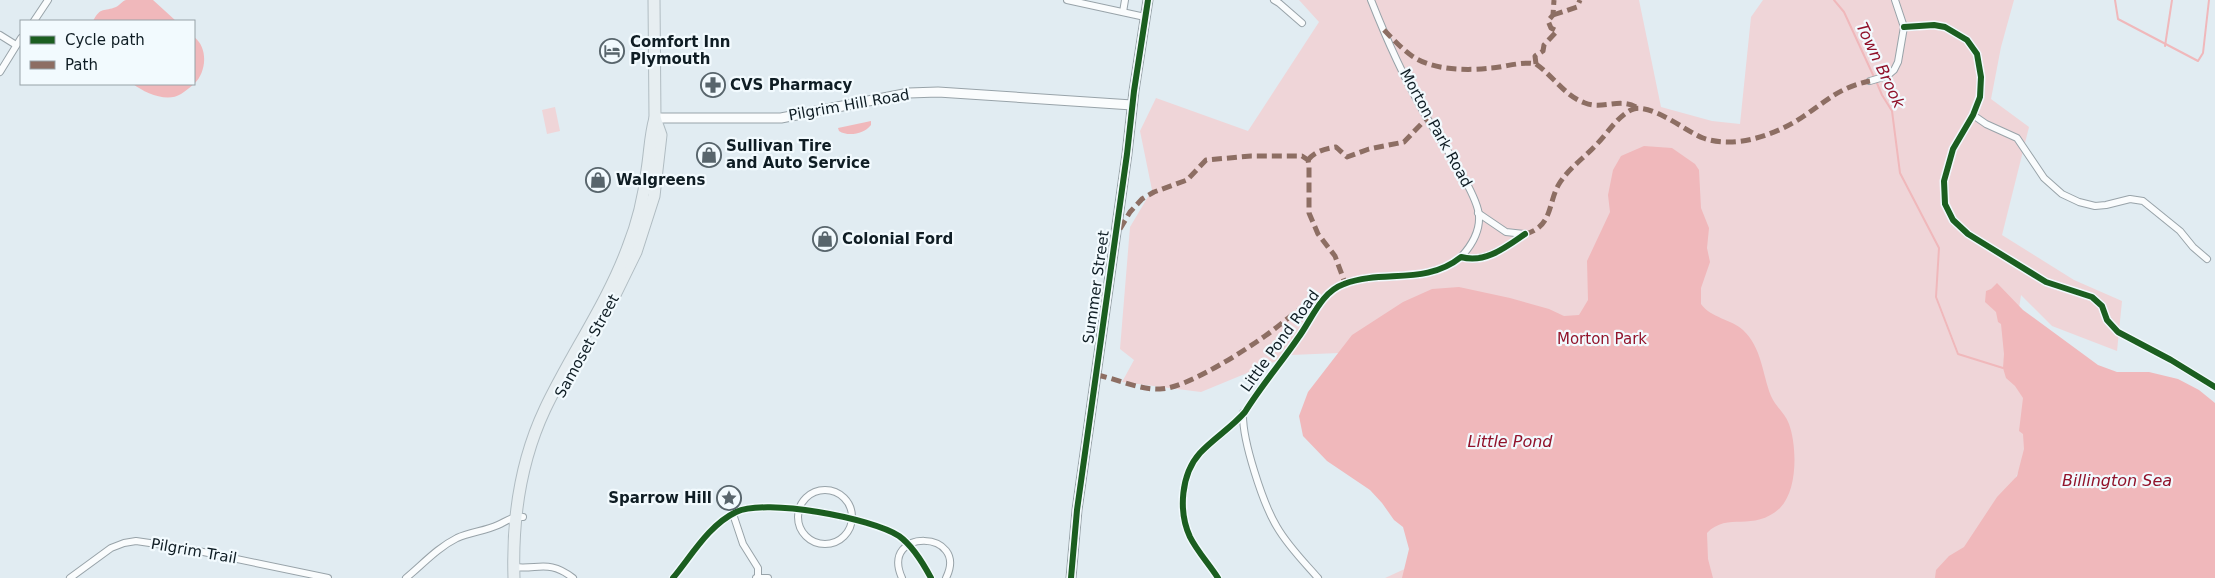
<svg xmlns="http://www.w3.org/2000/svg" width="2215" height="578" viewBox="0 0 2215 578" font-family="'DejaVu Sans',sans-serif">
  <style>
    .green { fill: #efd5d8 }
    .water { fill: #f0b8bb }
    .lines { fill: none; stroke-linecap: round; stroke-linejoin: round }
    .stream { stroke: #f0b8bb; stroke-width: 2 }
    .street-casing { stroke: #98a3a9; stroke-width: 8 }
    .secondary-casing { stroke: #98a3a9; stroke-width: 11 }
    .highway-casing { stroke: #b0bcc2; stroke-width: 13 }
    .street { stroke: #fafcfd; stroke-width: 6 }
    .secondary { stroke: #fafcfd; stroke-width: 9 }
    .highway { stroke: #e7eef1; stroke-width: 11 }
    .quiet { stroke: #8d6e63; stroke-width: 5; stroke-dasharray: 10 5; stroke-linecap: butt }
    .cycleway-casing { stroke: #f2fafe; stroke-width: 9 }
    .cycleway { stroke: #1b5e20; stroke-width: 6 }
    .labels { text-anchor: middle; stroke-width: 4.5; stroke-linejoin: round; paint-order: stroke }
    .poi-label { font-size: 15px; font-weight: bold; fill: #0f1d24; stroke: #f2fafe; text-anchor: start }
    .street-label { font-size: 15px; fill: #0f1d24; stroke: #f2fafe }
    .park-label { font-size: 15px; fill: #92152c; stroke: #f2fafe }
    .water-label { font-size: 16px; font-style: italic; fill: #91132b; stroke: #f2fafe }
  </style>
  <rect width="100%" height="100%" fill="#e1ecf2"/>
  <g class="green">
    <polygon points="1299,0 1639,0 1661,107 1712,121 1740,124 1751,17 1763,0 2014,0 2001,47 1991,99 2029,127 2002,235 2074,280 2122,301 2117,351 2052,326 2021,295 2016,329 2021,363 2027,454 2012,485 1952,578 1385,578 1420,562 1339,353 1291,355 1201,392 1122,382 1134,360 1120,349 1130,227 1152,190 1140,131 1156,98 1248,131 1319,22"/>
    <polygon points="555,107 560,131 547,134 542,110"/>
  </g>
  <g class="water">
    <path d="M 126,0 L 153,0 L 176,21 L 93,21 C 101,6 104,12 116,7 C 120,5 122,1 126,0 Z"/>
    <path d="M 194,37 C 208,47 207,72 194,84 Z"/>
    <path d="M 133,84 L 194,84 C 190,87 186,91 181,94 C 167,103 145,93 133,84 Z"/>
    <path d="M 871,121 L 871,125 C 864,134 848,137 839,131 L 838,128 Z"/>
    <path d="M 1644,146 L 1672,148 L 1695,164 L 1699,170 L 1701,208 L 1709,228 L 1707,248 L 1710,262 L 1701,288 L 1701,304 C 1711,318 1731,319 1743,330 C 1762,348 1762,373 1771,396 C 1775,406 1785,413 1789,424 C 1797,446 1798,490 1780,508 C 1753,533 1728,511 1707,533 L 1708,559 L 1713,578 L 1402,578 L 1409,549 L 1403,527 L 1394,520 L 1382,503 L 1370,490 L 1327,461 L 1303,436 L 1299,416 L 1308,392 L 1352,335 L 1403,302 L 1432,289 L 1459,287 L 1510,298 L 1549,309 L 1564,316 L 1579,315 L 1588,300 L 1587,261 L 1610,212 L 1608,195 L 1613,170 L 1621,156 Z"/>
    <polygon points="1997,283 2023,310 2098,365 2117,372 2149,372 2178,379 2199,390 2215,403 2215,578 1935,578 1936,570 1949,556 1964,547 1997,497 2017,476 2024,449 2023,434 2019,431 2023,398 2015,386 2006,378 2003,368 2004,354 2001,324 1998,322 1996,312 1985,302 1986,291 1991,289"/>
  </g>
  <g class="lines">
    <g class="stream">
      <polyline points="1834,0 1844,12 1874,77"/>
      <polyline points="2115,0 2118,19 2198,61 2203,53 2209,0"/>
      <polyline points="2165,46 2172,0"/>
      <polyline points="1876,81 1882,95 1892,111 1900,173 1939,248 1936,297 1958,354 2003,368"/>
    </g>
    <defs>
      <g id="street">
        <polyline points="1067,0 1145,17"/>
        <polyline points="1274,0 1279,3 1302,23"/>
        <path d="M 1371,0 C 1386,38 1403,76 1423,111 C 1436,134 1478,193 1479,216 C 1480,232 1472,245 1461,257"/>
        <polyline points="1123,12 1125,0"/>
        <polyline points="34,21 48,0"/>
        <polyline points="1904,27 1934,25 1945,27 1967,40 1977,54 1981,77 1980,97 1973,115 1953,149 1944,181 1945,204 1953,220 1968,234 2046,282 2092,297 2102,306 2107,320 2118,332 2171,360 2215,387"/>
        <polyline points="0,35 16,45"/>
        <polyline points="0,72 21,38"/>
        <polyline points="1870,81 1887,76 1894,70 1898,62 1904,27 1895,0"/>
        <polyline points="1973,115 1986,124 2017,138 2044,178 2062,194 2079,202 2095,206 2106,205 2130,199 2143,201 2180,231 2193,247 2207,259"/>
        <polyline points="1478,213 1506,232 1524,234"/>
        <path d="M 1243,413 C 1242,440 1263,504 1277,527 C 1288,546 1304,562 1318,578"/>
        <circle cx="825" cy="517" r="27"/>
        <polyline points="733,514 743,544 758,568 758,577"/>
        <path d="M 514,567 C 538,570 549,559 573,578"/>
        <polyline points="70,578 111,548 124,543 136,541 184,548 328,578"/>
        <path d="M 406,578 C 423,564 437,548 457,538 C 470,532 485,531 498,525 C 507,521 512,516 523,517"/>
        <path d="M 673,578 C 692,555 709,525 736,512 C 766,498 871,518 899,536 C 913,546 923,563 931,578"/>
        <polyline points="756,578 768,578"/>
        <path d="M 902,578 C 879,527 970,530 946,578"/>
        <path d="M 1218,578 C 1209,564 1197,551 1190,537 C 1178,511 1181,474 1200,453 C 1214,438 1231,428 1245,412 C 1261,386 1281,363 1298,338 C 1312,319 1321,292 1344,284 C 1383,269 1425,286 1461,257 C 1485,264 1506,247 1525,234"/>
      </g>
      <g id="secondary">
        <polyline points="655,118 781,118 909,93 938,92 1132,105"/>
        <polyline points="1071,578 1077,510 1127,154 1134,91 1148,0"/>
      </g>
      <g id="highway">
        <polyline points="612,301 636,252 654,196 661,135 655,118"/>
        <path d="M 514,578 C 512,519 520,462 545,409 C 571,354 607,304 628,247 C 638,222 644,196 647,170 C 650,152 650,135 655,118 L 654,0"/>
      </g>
    </defs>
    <use href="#street" class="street-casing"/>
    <use href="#secondary" class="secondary-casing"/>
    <use href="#highway" class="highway-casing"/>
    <use href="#street" class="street"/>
    <use href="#secondary" class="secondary"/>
    <use href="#highway" class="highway"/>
    <g class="quiet">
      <polyline points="1553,15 1577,7 1580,0"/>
      <path d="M 1384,30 C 1393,39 1401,48 1412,56 C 1432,70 1466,71 1491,68 C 1506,67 1521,61 1536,64 C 1553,76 1565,96 1585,103 C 1603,110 1620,97 1638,108"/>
      <polyline points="1536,64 1535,56 1543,51 1544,45 1557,31 1551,28 1548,21 1553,15 1554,0"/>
      <path d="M 1308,160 C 1315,151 1325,149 1336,147 L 1347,157 L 1369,149 L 1404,142 L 1427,118"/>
      <polyline points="1120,229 1130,212 1142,199 1154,192 1187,180 1206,160 1251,156 1302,156 1308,160 1309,166 1309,213 1318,234 1335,256 1345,283"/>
      <path d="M 1525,234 C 1553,227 1548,202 1559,184 C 1569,168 1584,158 1596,145 C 1607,134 1617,117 1631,110 C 1649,101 1685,131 1703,138 C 1711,141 1720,142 1729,142 C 1754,142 1784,130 1804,116 C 1828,100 1840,87 1870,81"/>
      <path d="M 1097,375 C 1117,379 1140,390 1160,389 C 1185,389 1244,351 1265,336 C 1284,323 1299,306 1322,298"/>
    </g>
    <defs>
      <g id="cycleway">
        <polyline points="1904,27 1934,25 1945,27 1967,40 1977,54 1981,77 1980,97 1973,115 1953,149 1944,181 1945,204 1953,220 1968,234 2046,282 2092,297 2102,306 2107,320 2118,332 2171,360 2215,387"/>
        <path d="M 673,578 C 692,555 709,525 736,512 C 766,498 871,518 899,536 C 913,546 923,563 931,578"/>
        <polyline points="1071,578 1077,510 1127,154 1134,91 1148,0"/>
        <path d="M 1218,578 C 1209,564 1197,551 1190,537 C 1178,511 1181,474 1200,453 C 1214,438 1231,428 1245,412 C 1261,386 1281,363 1298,338 C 1312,319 1321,292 1344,284 C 1383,269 1425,286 1461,257 C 1485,264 1506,247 1525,234"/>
      </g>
    </defs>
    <use href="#cycleway" class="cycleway-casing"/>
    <use href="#cycleway" class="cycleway"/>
  </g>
  <defs>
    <symbol id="hotel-ring" viewBox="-11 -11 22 22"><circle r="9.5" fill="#f2fafe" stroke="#58656c" stroke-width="1.5"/><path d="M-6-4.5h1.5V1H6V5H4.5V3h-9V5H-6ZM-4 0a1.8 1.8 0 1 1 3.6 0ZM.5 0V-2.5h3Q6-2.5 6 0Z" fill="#58656c"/></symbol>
    <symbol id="pharmacy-ring" viewBox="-11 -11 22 22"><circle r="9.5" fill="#f2fafe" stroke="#58656c" stroke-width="1.5"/><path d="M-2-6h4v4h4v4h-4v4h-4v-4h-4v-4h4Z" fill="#58656c"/></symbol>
    <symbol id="shop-ring" viewBox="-11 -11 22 22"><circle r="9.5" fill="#f2fafe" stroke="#58656c" stroke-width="1.5"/><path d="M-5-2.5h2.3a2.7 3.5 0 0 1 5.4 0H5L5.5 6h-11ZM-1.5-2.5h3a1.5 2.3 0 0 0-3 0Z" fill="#58656c"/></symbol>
    <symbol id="sight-ring" viewBox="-11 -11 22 22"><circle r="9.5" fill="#f2fafe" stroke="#58656c" stroke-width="1.5"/><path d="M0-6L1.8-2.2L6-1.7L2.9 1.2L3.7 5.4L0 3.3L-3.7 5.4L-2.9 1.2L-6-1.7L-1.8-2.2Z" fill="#58656c"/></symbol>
  </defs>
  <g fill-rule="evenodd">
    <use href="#hotel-ring" x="598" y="37" width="28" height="28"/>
    <use href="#pharmacy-ring" x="699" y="71" width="28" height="28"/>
    <use href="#shop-ring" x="695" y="141" width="28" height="28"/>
    <use href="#shop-ring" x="584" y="166" width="28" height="28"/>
    <use href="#shop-ring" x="811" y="225" width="28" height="28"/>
    <use href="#sight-ring" x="715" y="484" width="28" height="28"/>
  </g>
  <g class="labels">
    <g class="poi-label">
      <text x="630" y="47">Comfort Inn<tspan x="630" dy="17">Plymouth</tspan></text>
      <text x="730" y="90">CVS Pharmacy</text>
      <text x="726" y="151">Sullivan Tire<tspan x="726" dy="17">and Auto Service</tspan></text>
      <text x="616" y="185">Walgreens</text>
      <text x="842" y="244">Colonial Ford</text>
      <text x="712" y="503" text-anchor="end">Sparrow Hill</text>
    </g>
    <g class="street-label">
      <text transform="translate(849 105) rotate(-10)" y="5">Pilgrim Hill Road</text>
      <text transform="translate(1436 128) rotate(61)" y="5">Morton Park Road</text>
      <text transform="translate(1096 287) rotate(-82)" y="5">Summer Street</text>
      <text transform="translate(1280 341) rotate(-54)" y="5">Little Pond Road</text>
      <text transform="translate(587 346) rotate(-61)" y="5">Samoset Street</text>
      <text transform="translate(194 551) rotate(10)" y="5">Pilgrim Trail</text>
    </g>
    <g class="park-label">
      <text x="1602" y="344">Morton Park</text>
    </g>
    <g class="water-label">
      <text transform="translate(1881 65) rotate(65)" y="6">Town Brook</text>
      <text x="1510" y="447">Little Pond</text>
      <text x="2117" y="486">Billington Sea</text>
    </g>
  </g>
  <rect x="20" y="20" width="175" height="65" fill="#f2fafe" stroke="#97a2a7"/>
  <rect x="30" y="36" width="25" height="8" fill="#1b5e20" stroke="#97a2a7"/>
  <text x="65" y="45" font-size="15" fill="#0f1d24">Cycle path</text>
  <rect x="30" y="61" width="25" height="8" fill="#8d6e63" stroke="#97a2a7"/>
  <text x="65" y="70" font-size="15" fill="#0f1d24">Path</text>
</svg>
